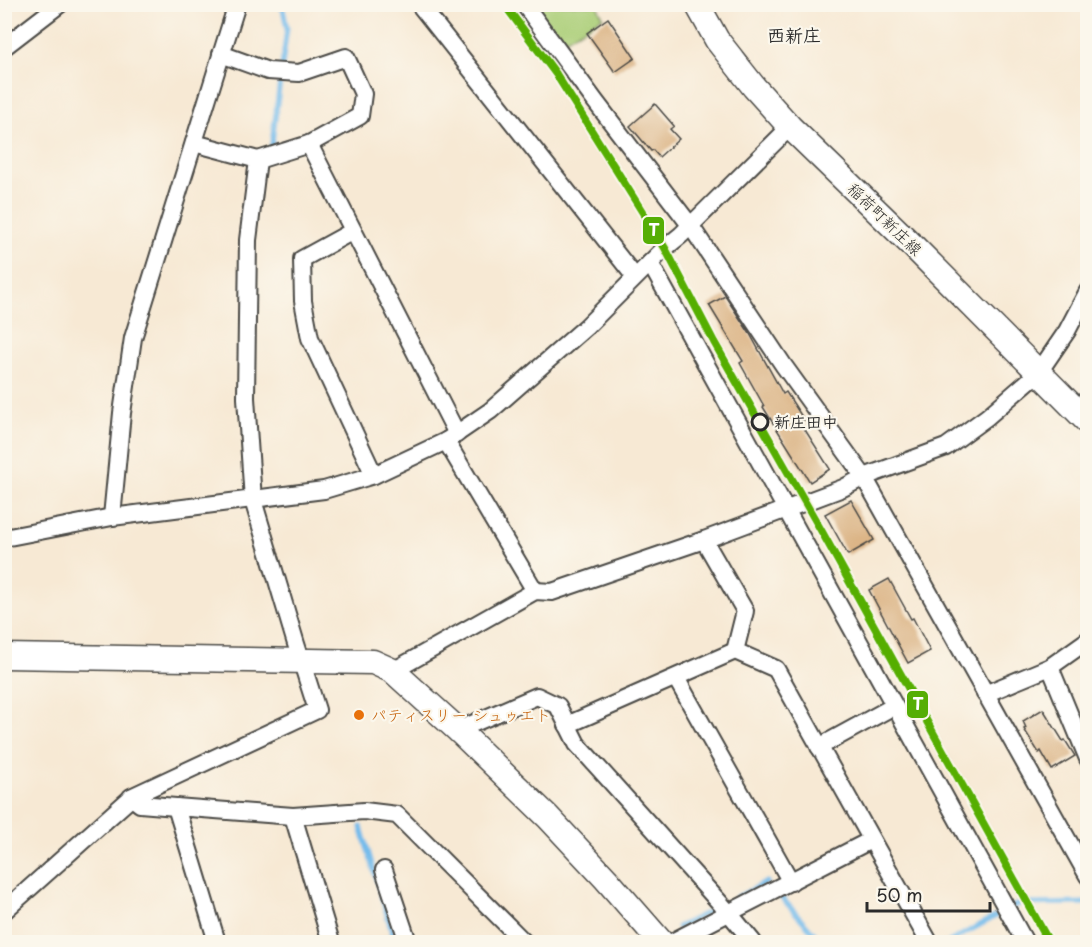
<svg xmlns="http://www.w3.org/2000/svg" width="1092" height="947" viewBox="0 0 1092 947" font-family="'Playpen Sans','Klee One',sans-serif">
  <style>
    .green { fill: #aace77; stroke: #6a7c51; stroke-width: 1.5 }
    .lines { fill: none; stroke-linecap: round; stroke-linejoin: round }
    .stream { stroke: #73bbeb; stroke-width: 5 }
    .building { fill: #dcb587 }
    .street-casing { stroke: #4a4844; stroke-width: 20 }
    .secondary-casing { stroke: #4a4844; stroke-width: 27 }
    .street { stroke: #fff; stroke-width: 16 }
    .secondary { stroke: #fff; stroke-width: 24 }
    .rail-1-casing { stroke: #fbf7ec; stroke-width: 12 }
    .rail-1 { stroke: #55ae04; stroke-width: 8 }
    .stop-dot { fill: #fbf7ec; stroke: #2b2b2b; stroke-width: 3 }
    .food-dot { fill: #e8710a; stroke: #fbf7ec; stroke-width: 2 }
    .labels { text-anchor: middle; stroke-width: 4.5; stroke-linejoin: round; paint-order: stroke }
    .street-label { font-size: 16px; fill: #2b2b2b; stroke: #fbf7ec }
    .stop-label { font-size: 16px; font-weight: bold; fill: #2b2b2b; stroke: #fbf7ec; text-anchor: start }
    .food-label { font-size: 16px; fill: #c56008; stroke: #fbf7ec; text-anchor: start }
    .neighbourhood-label { font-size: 18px; font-weight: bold; fill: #2b2b2b; stroke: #fbf7ec }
    .line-badge { stroke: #fbf7ec; stroke-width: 2 }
    .badge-label { font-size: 16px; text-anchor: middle; font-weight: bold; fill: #fff }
  </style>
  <rect width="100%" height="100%" fill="#fbf7ec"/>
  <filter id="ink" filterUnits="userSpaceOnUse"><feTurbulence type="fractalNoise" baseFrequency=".0167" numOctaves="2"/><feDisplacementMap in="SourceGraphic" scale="12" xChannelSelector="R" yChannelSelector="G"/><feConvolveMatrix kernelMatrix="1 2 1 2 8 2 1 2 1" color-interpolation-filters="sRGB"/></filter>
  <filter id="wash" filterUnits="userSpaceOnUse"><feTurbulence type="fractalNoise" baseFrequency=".008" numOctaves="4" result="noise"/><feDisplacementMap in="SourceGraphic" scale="24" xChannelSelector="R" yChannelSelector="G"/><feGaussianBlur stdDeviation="1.35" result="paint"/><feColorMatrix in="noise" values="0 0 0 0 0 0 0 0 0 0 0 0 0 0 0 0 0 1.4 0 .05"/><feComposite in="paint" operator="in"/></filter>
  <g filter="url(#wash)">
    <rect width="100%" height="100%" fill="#f7e9d4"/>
    <polygon class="green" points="534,5 597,5 603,17 560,43"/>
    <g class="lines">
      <g class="stream">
        <polyline points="271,150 287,28 283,9 277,4"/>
        <polyline points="361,827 395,942"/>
        <polyline points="737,897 767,882"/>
        <polyline points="781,897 822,942"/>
        <polyline points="678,927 714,909"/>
        <polyline points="949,942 1018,904 1088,903"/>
      </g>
    </g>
    <g id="blocks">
      <g class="building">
        <polygon points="608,18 635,58 615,72 587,33"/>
        <polygon points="655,104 674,126 670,129 679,139 659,157 653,150 651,151 630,126"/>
        <polygon points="725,296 750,334 783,394 786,392 804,420 800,422 830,469 810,482 763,407 764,406 740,363 743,361 709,305"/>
        <polygon points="851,500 874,540 848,555 825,514"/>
        <polygon points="889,579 911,619 913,618 930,651 908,663 869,590"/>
        <polygon points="1043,709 1063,741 1065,740 1075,756 1052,770 1041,751 1039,753 1024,729 1026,728 1023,721"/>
      </g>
    </g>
  </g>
  <g filter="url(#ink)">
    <use href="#blocks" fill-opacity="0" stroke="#4a4844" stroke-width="1.5"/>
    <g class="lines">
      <defs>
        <g id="street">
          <polyline points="419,4 635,277"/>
          <polyline points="524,4 595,101 690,225 784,366 864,477 1088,876"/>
          <polyline points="4,47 60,4"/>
          <polyline points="194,143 258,160 309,144 360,116 363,94 346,57 299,73 268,71 221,54"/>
          <polyline points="309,144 457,434"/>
          <polyline points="353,231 302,259 303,301 310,338 374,475"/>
          <polyline points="650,263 1025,942"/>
          <polyline points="446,441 535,591"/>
          <polyline points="112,517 122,413 133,338 237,4"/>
          <polyline points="4,538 112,517 324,490 374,475 446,441 490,411 586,327 665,248 681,235 790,127"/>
          <polyline points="704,540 745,611 735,651"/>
          <polyline points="1050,667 1088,759"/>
          <polyline points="393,671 535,591 552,592 704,540 843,488 864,477 946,447 987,417 1039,372 1067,331 1088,291"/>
          <polyline points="676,678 791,882"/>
          <polyline points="985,694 1050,667 1088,640"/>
          <polyline points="567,725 735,651 776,669 929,942"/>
          <polyline points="458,730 537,696 558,706 577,744 729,913 753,942"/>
          <polyline points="819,747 894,706"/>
          <polyline points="131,797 140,804 176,807"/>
          <polyline points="293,816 331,942"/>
          <polyline points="384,870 408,942"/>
          <polyline points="4,911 133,796 317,710 296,644 253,500 246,398 248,240 258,160"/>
          <polyline points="217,942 176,807 293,816 364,811 397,815 524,942"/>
          <polyline points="672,942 871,840"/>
        </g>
        <g id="secondary">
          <polyline points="697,4 717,40 754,87 790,127 915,248 1088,422"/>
          <polyline points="4,656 373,662 393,671 458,730 548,817 606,879 661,942"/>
        </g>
      </defs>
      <use href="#street" class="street-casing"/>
      <use href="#secondary" class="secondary-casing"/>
      <use href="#street" class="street"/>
      <use href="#secondary" class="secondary"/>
      <defs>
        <polyline id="rail-1" points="504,4 556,74 665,248 714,342 822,532 1049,942"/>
      </defs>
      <use href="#rail-1" class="rail-1-casing"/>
      <use href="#rail-1" class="rail-1"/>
    </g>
  </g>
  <circle class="stop-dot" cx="760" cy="422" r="8"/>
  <circle class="food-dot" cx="359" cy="715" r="6"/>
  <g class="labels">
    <g class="street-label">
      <text transform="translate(885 219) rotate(44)" y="6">稲荷町新庄線</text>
    </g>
    <g class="stop-label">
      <text x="774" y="428">新庄田中</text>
    </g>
    <g class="food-label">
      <text x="371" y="721">パティスリー シュゥエト</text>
    </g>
    <g class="neighbourhood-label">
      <text x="794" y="42">西新庄</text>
    </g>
  </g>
  <g class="line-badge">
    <rect x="642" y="216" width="23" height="29" rx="6" fill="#55ae04"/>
    <rect x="906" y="690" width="23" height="29" rx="6" fill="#55ae04"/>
  </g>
  <g class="badge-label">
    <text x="654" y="236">T</text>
    <text x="918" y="710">T</text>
  </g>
  <rect width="1092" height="947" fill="none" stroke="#fbf7ec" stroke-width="24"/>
  <path d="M867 902v9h123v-9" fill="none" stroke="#2b2b2b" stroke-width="3"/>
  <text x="876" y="902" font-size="18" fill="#2b2b2b" stroke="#fbf7ec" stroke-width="4.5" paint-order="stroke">50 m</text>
</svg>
